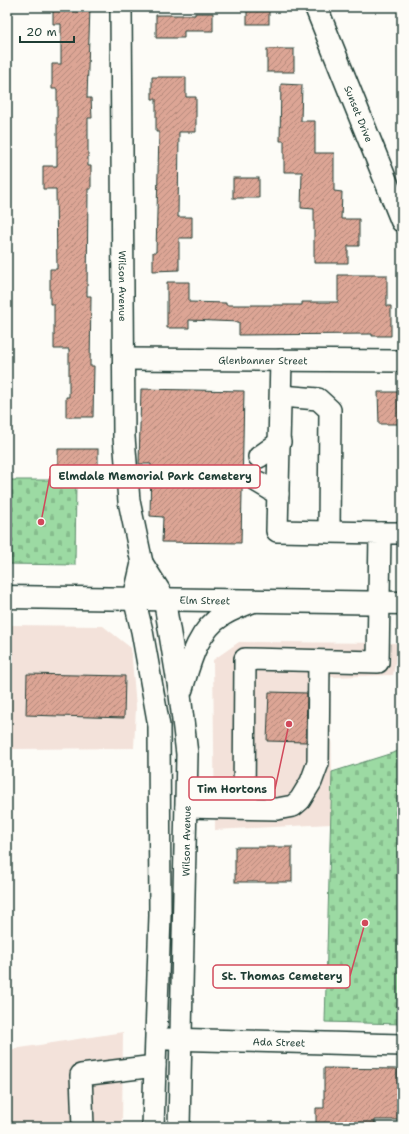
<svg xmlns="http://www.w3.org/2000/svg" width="409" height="1134" viewBox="0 0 409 1134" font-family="'Shantell Sans',sans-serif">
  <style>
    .built { fill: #f3e2da }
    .cemetery { fill: url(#cemetery-stones); stroke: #5e8c6c }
    .building { fill: url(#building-hatch); stroke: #1f3d34 }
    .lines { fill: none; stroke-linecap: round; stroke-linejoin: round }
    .minor-casing { stroke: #1f3d34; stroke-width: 24 }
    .major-casing { stroke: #1f3d34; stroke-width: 25 }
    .minor { stroke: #fdfcf7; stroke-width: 21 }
    .major { stroke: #fdfcf7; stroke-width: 22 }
    .labels { text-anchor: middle; stroke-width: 3.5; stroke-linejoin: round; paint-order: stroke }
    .street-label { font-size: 10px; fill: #1f3d34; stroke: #fdfcf7 }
    .leader { fill: none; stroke: #d1495b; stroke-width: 1.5 }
    .callout-dot { fill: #d1495b; stroke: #fdfcf7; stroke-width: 1.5 }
    .callout { fill: #fdfcf7; stroke: #d1495b; stroke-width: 1.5 }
    .callout-label { font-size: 11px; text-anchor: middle; font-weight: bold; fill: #1f3d34 }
  </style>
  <defs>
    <pattern id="cemetery-stones" width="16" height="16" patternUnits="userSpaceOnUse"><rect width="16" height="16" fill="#9cdaa3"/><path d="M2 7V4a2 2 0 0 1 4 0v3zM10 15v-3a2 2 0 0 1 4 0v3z" fill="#86bc8d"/></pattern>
    <pattern id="building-hatch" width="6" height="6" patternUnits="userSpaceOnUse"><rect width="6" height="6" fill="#dca595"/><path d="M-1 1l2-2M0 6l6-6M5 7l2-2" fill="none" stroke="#b2887a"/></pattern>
  </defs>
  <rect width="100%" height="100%" fill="#fdfcf7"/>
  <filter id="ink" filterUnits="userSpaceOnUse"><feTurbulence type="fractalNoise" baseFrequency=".025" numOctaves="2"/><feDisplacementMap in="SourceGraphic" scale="8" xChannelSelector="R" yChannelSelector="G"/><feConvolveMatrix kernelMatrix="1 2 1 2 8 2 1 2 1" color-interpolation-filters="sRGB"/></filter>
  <g filter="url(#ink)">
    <g class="built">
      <polygon points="9,625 103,626 131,648 136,707 134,748 10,749"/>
      <polygon points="239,642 399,643 393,675 330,677 332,772 331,824 215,830 213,660"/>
      <polygon points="123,1032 122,1127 7,1127 7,1050"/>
    </g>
    <g class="cemetery">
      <polygon points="7,480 76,480 75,565 7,564"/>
      <polygon points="402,750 402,1024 325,1022 332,772"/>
    </g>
    <g class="building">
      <polygon points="53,7 90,7 87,98 91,98 92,118 88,118 88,166 91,166 91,189 88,189 87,296 91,296 90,366 94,366 93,417 66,417 66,397 69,397 69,349 54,349 54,304 50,304 50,269 57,269 56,189 43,189 43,166 57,166 57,89 52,89 52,64 61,64 61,24 53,24"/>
      <rect x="247" y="7" width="22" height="17"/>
      <polygon points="195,13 213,13 213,31 184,31 184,38 156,38 156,15 195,15"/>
      <rect x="267" y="49" width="27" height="23"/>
      <polygon points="152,77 186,77 186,97 196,97 196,132 179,132 178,217 192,217 192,238 179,238 179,270 153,271 153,252 156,252 159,132 156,132 156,99 152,99"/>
      <polygon points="281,84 302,85 301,121 315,121 315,153 334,153 334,191 342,192 341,219 359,219 359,246 348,246 348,263 314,263 314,209 301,208 302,172 284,172 284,141 280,141"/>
      <rect x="233" y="178" width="26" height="20"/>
      <polygon points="338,275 387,275 387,306 391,306 391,336 372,336 372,334 239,335 239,322 189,320 189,328 167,328 167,282 189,282 189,302 226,303 226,305 302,305 302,302 338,302"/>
      <polygon points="141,389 244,391 241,543 162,542 163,517 150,516 151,464 139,464"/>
      <polygon points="378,392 398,392 399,424 379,424"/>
      <rect x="58" y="449" width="40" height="23"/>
      <polygon points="27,674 125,676 124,718 26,715"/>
      <polygon points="269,692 307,693 306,742 267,741"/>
      <rect x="235" y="847" width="57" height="35"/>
      <polygon points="324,1068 398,1069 398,1101 402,1101 402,1120 375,1120 375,1127 316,1127 316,1108 324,1108"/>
    </g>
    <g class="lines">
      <defs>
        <g id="minor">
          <path id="s1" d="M 121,7 L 124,437 L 129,501 L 142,563 L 134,598 L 142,631 L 159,726 L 160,915 L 153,1127"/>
          <path id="s2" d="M 125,359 L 402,361"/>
          <polyline points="281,396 318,399 330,410 329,532"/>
          <polyline points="259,457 280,442"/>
          <polyline points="258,482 278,494"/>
          <polyline points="380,533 402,533"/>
          <polyline points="142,563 164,598 180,695 187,754 179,1127"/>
          <path d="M 182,689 C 190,662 197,631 223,615 C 233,609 244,605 255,601"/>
          <polyline points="186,807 277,809 293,806 300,800 311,782 318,763 319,661"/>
          <polyline points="244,807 245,659 378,662 380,533 277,531 281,360"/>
          <path id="s3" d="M 167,1039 L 402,1045"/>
          <polyline points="83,1127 81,1075 155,1066"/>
        </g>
        <g id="major">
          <path id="s4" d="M 316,7 L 402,221"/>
          <path id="s5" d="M 7,597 L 402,603"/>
        </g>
      </defs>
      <use href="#minor" class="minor-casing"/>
      <use href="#major" class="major-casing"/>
      <use href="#minor" class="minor"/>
      <use href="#major" class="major"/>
    </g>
  </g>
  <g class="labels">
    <g class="street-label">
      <text dy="4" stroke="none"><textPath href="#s4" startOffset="115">Sunset Drive</textPath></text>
      <text dy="4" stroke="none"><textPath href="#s1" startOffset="279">Wilson Avenue</textPath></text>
      <text dy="4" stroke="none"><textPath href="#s2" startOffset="138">Glenbanner Street</textPath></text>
      <text dy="4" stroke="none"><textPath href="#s5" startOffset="198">Elm Street</textPath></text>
      <text transform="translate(186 841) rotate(-89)" y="4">Wilson Avenue</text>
      <text dy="4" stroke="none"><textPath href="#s3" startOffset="112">Ada Street</textPath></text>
    </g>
  </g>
  <path class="leader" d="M41 522L50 476M289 724L275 789M365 923L350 976"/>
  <g class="callout-dot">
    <circle cx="41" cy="522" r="4"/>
    <circle cx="289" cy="724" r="4"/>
    <circle cx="365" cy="923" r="4"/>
  </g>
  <g class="callout">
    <rect x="50" y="465" width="210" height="23" rx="4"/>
    <rect x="189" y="777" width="86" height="23" rx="4"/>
    <rect x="213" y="965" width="137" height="23" rx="4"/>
  </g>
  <g class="callout-label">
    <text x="155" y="480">Elmdale Memorial Park Cemetery</text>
    <text x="232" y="793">Tim Hortons</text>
    <text x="282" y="980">St. Thomas Cemetery</text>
  </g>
  <rect width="409" height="1134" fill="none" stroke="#fdfcf7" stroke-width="24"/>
  <rect x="12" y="12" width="385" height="1110" fill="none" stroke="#1f3d34" stroke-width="1.5" filter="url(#ink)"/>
  <path d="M20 36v6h54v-6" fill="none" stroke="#1f3d34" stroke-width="2"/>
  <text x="26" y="36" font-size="12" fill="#1f3d34" stroke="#fdfcf7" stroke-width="3" paint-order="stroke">20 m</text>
</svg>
